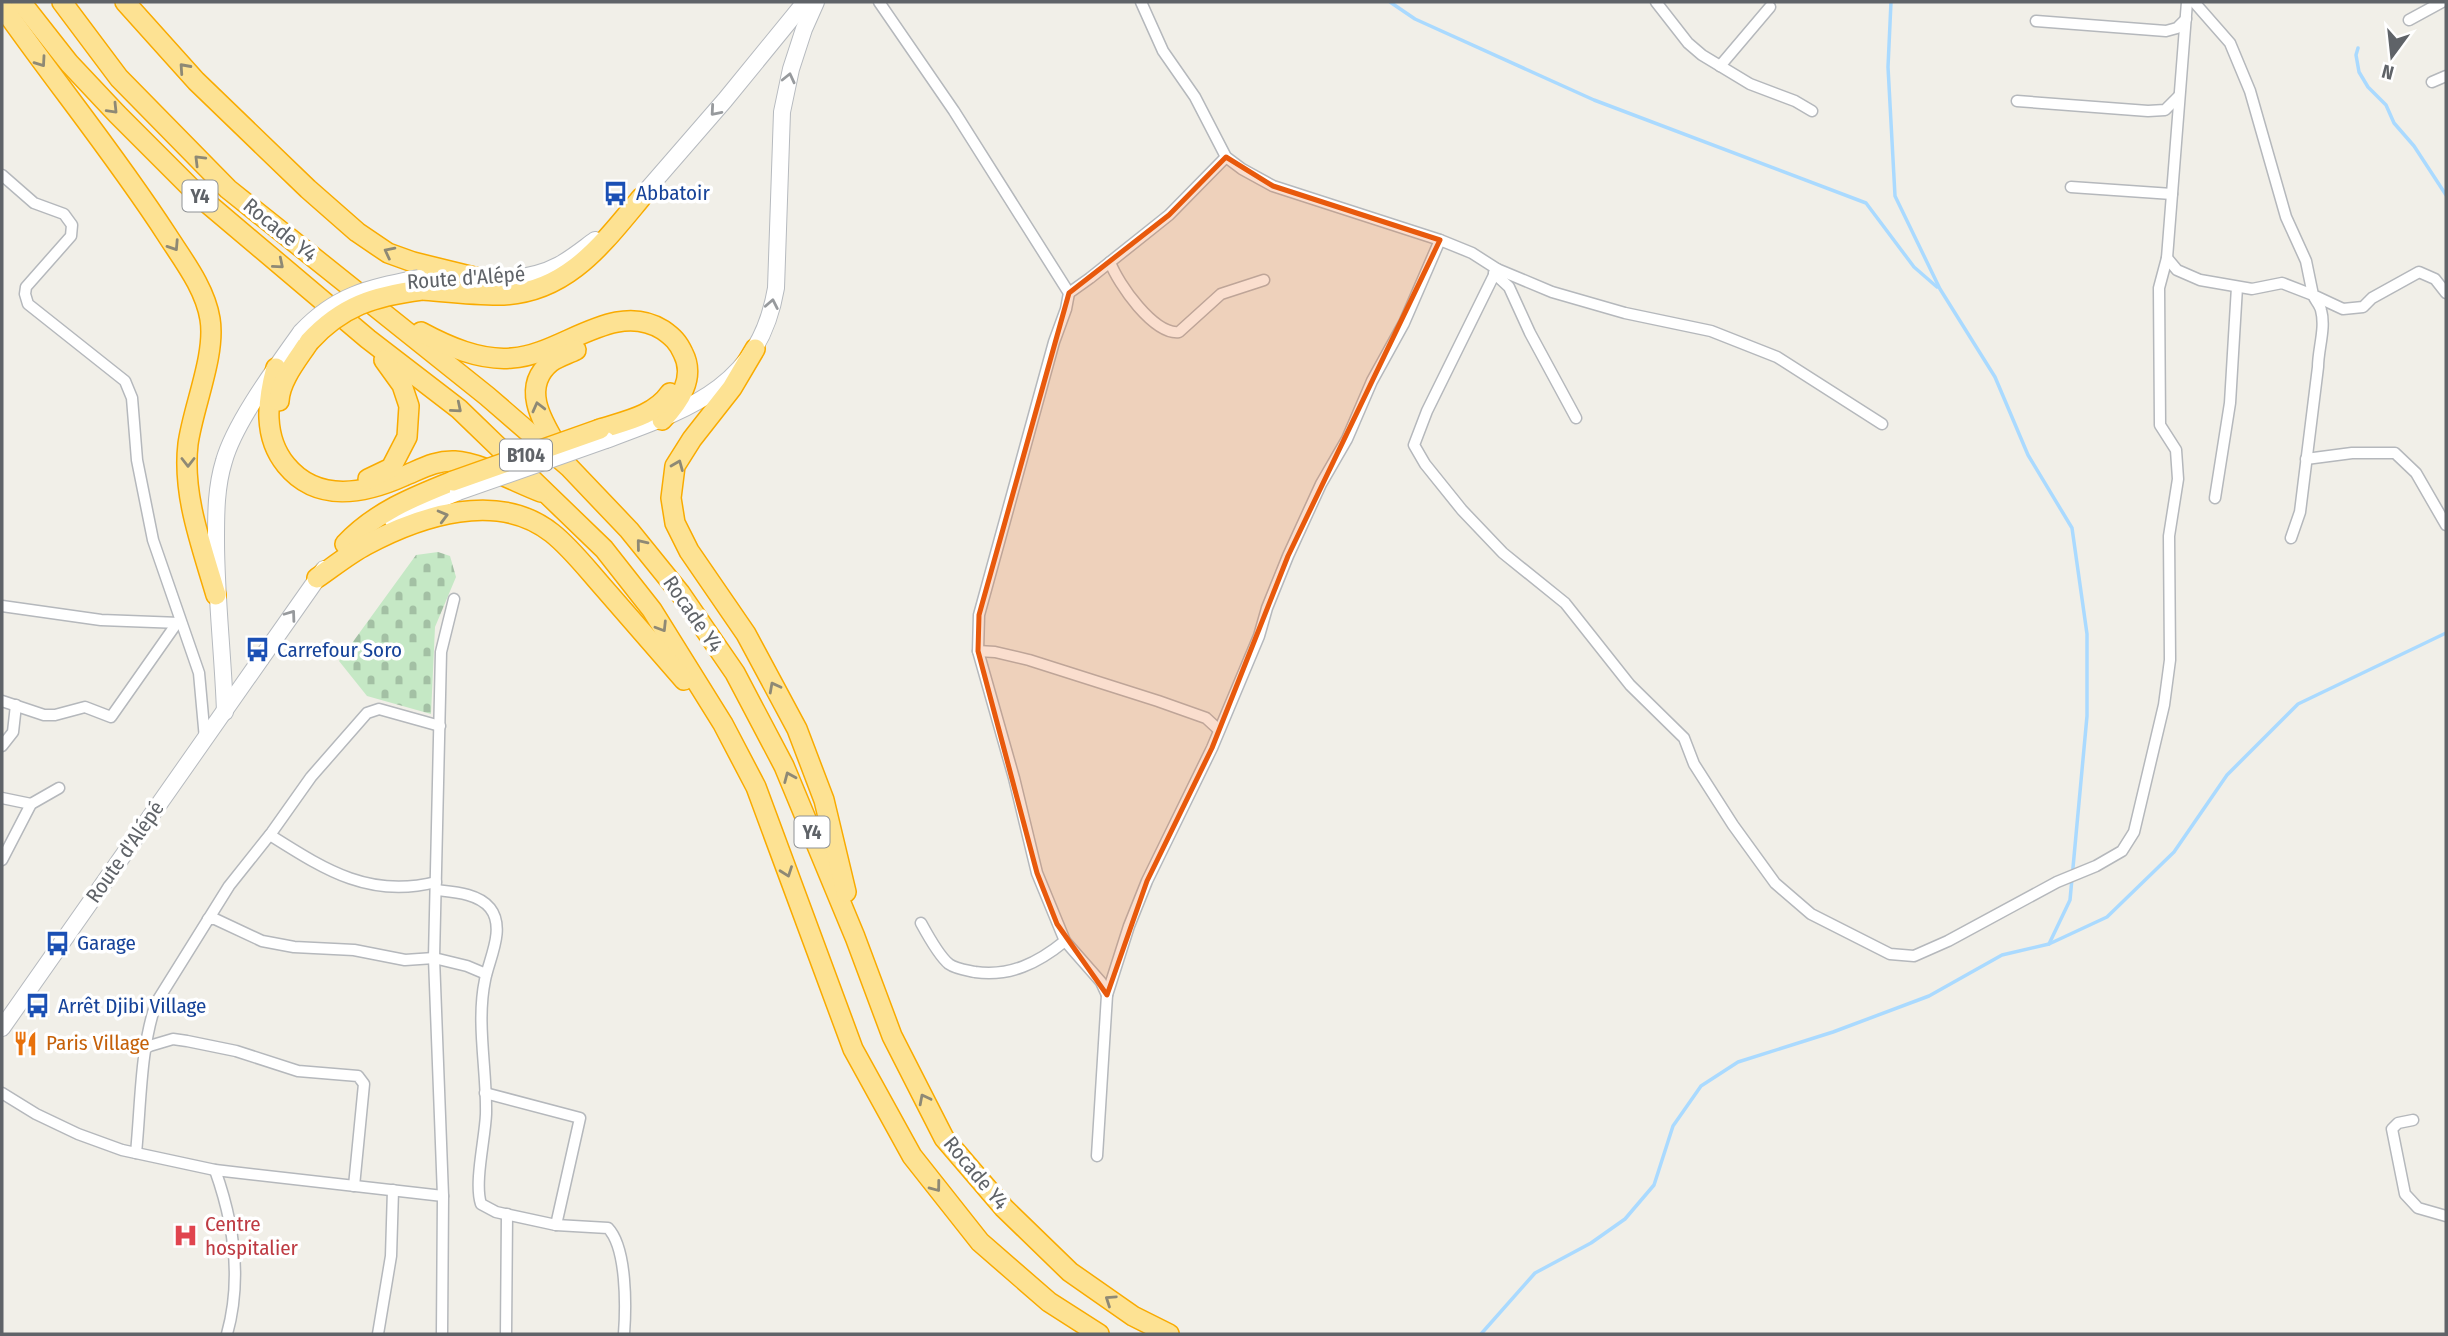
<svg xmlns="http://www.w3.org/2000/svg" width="2448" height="1336" viewBox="0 0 2448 1336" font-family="'Fira Sans Condensed',sans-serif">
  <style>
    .cemetery { fill: url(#cemetery-stones) }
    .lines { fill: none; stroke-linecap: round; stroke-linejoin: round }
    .stream { stroke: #aadaff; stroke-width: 3.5 }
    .street-casing { stroke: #b5b8bc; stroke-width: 13 }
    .secondary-casing { stroke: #b6babf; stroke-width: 18 }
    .highway-casing { stroke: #f9ab00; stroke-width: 22 }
    .street { stroke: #fff; stroke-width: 10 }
    .secondary { stroke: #fff; stroke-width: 16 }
    .highway { stroke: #fde293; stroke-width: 19 }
    .secondary-bridge-casing { stroke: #b6babf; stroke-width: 18; stroke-linecap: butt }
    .highway-bridge-casing { stroke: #f9ab00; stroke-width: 22; stroke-linecap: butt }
    .secondary-bridge { stroke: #fff; stroke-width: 16 }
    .highway-bridge { stroke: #fde293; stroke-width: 19 }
    .oneway { stroke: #8e8975 }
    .oneway2 { stroke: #979a9d }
    .marked { fill: #e8590c; fill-opacity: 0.2; stroke: #e8590c; stroke-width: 5; stroke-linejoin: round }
    .labels { text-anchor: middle; stroke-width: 7; stroke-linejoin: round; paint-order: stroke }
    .shield { fill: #fff; stroke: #8f9295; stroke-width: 2 }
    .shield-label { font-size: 19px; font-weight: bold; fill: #5f6368 }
    .transit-label { font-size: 21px; fill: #164399; stroke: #fff; text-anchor: start }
    .street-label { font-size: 21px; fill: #5f6368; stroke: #fff }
    .food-label { font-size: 21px; fill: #c56008; stroke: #fff; text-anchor: start }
    .health-label { font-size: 21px; fill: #be3a42; stroke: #fff; text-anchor: start }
  </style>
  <defs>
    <pattern id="cemetery-stones" width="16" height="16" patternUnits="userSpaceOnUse" patternTransform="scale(1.75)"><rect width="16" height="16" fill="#c5e8c5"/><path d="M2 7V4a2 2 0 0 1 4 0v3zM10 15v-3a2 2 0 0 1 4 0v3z" fill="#a3c0a4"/></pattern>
  </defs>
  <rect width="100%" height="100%" fill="#f1efe8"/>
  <polygon class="cemetery" points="438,552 450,556 456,577 435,627 431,714 367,696 339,661 416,555"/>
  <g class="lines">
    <g class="stream">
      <polyline points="1390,2 1415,19 1594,100 1866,203 1914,267 1937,287"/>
      <polyline points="1891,2 1888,67 1895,196 1940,289 1995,377 2028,455 2072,528 2087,634 2087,716 2070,900 2049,944"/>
      <polyline points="2358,48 2356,55 2359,72 2368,87 2386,105 2394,123 2414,146 2446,195"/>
      <polyline points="1481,1334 1535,1273 1591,1243 1625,1219 1654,1185 1673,1126 1701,1086 1738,1062 1833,1032 1929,996 2002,955 2049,944 2107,917 2174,852 2227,775 2298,704 2446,633"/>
    </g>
    <defs>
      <g id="street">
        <polyline points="879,2 954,111 1069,293 1066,309 1054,342 979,615 978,651 1014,778 1037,873 1065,941 1101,982 1107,995"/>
        <polyline points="1141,2 1163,51 1195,97 1226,157 1242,169 1273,186 1440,240 1472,253 1497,269 1427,411 1414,445 1425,464 1462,510 1503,553 1565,603 1630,685 1684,738 1694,764 1733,825 1775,883 1811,914 1890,954 1914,956 1948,941 2057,882 2096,866 2122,851 2134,832 2164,705 2170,660 2169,536 2178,479 2176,450 2160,425 2159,288 2167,258 2187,2"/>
        <polyline points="1656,2 1688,43 1702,55 1750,84 1795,101 1812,111"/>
        <polyline points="2194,2 2230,43 2250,91 2286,217 2306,261 2313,295 2343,309 2363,307 2372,298 2419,272 2435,279 2446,293"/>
        <polyline points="2409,20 2442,2"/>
        <polyline points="2036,21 2166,31 2177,28 2186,19"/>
        <polyline points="1720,66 1770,7"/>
        <polyline points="2432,82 2446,76"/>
        <polyline points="2017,101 2148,111 2165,110 2179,96"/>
        <polyline points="2,175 34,203 64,214 72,225 71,236 26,287 25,294 28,304 125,381 132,398 137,460 153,540 199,673 205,739"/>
        <polyline points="2071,187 2172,194"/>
        <path d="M 2167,258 L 2177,270 L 2200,280 L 2252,289 L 2282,283 L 2313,295 C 2315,300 2320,305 2321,310 C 2326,328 2318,349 2318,367 L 2300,512 L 2291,538"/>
        <path d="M 1110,262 C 1118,284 1154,335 1179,332 L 1221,294 L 1264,280"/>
        <polyline points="1497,269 1552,292 1625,313 1711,331 1777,357 1882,424"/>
        <polyline points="1494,273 1509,287 1530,333 1576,418"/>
        <polyline points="1069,293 1090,278 1169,215 1226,157"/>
        <polyline points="2306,459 2352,453 2395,453 2416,473 2446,525"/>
        <polyline points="2215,498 2230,403 2237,287"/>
        <polyline points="2,606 101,620 180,623"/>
        <polyline points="978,651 995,652 1029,660 1158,701 1206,718 1219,730"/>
        <polyline points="2,701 44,715 55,715 85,707 111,717 177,623"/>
        <polyline points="2,746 13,732 16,705"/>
        <polyline points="2,798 31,804"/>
        <path d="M 270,835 C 324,869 369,899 436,882"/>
        <polyline points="2,860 31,804 59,788"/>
        <path d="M 436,890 C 453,892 478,893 490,908 C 506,928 489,959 485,980 C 476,1023 487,1070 486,1114 C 485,1139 474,1183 481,1204 L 496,1212 L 556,1225 L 608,1228 C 627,1248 626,1307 624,1334"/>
        <polyline points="208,919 215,919 262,941 294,947 354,950 405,960 434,958 467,966 486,974"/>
        <path d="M 921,923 C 927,934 940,957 949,964 C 956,969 966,970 975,972 C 1010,977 1038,963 1065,941"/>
        <polyline points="146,1047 173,1039 187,1041 236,1051 298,1071 358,1076 364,1084 354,1186"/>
        <polyline points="2,1093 36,1114 78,1134 122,1150 215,1170 443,1196"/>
        <polyline points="485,1093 580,1118 556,1225"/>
        <polyline points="2413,1120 2398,1123 2392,1129 2405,1194 2418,1208 2446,1216"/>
        <path d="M 136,1153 C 141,1103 140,1050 156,1003 L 229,886 L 272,832 L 311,777 L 367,713 L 379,709 L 440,726"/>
        <polyline points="1097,1156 1107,995 1129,926 1147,881 1212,748 1259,636 1267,608 1288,556 1321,484 1347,439 1372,381 1404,323 1440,240"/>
        <path d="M 215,1170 C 234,1223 242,1280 227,1334"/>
        <polyline points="378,1334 391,1256 393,1190"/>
        <polyline points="442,1334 443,1196 434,958 441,652 454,599"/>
        <polyline points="506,1334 507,1214"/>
      </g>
      <g id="secondary">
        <polyline points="633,206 725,100 805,2"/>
        <path d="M 419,278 C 464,278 518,287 559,265 C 572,258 584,248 595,240"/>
        <path d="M 606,440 C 690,409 759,387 776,288 L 782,112 L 791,69 L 804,29 L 816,2"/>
        <polyline points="392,519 458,492"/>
        <path d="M 225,712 C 223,654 216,598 216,540 C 216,513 216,487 224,461 C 235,422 277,366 301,332"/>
        <polyline points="2,1028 324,569"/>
      </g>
      <g id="highway">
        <polyline points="21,2 69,63 117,114 200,197 368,339 459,409 604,549 652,610 723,724 756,787 853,1049 912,1156 980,1242 1049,1302 1099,1334"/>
        <polyline points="62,2 119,78 228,189 487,396 569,467 629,530 680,593 735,673 784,766 855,937 892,1036 944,1138 1004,1208 1070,1272 1133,1316 1169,1334"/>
        <polyline points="125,2 196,81 308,189 357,232 388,253 413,262 478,278"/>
        <path d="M 2,6 C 56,83 116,156 167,235 C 183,260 205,288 210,319 C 216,355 193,407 188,444 C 182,495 202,547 216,595"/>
        <path d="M 422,290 C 447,292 473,295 498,295 C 565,295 602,245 641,198"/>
        <path d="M 421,332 C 447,346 480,361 512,358 C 562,355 614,299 663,330 C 673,337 678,342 683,353 C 696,378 679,402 662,420"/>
        <polyline points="755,349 732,388 692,439 675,466 671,498 675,523 689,551 746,634 797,729 824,800 846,892"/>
        <path d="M 276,368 C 267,401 263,437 286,465 C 317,503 364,494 404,476 C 421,469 436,460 455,461 C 479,462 517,483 541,492"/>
        <path d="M 279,401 C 280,380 298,359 309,342"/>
        <path d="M 600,429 C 625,421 654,416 670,393"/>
        <path d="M 560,451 C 544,424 519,388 551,362 C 558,357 568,354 576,350"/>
        <polyline points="368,479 391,468 407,437 409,406 402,385 384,360"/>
        <path d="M 345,544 C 375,512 413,497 453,481"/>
        <path d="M 317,578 C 333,567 349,554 366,545 C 420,516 498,490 552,533 C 571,548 587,569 603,587 C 630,618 657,649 684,680"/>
      </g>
    </defs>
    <use href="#street" class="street-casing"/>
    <use href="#secondary" class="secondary-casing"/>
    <use href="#highway" class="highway-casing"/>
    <use href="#street" class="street"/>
    <use href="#secondary" class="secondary"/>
    <use href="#highway" class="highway"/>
    <defs>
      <g id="secondary-bridge">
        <path d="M 301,332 C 337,294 370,288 419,278"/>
        <polyline points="458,492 606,440"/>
      </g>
      <g id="highway-bridge">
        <path d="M 309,342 C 342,306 374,296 422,290"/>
        <polyline points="453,481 600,429"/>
      </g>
    </defs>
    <use href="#secondary-bridge" class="secondary-bridge-casing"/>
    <use href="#highway-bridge" class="highway-bridge-casing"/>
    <use href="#secondary-bridge" class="secondary-bridge"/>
    <use href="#highway-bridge" class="highway-bridge"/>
  </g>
  <defs><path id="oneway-chevron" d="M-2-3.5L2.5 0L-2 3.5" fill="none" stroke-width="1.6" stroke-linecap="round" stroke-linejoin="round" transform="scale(1.75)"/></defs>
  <g class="oneway">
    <use href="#oneway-chevron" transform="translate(41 62) rotate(55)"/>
    <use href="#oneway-chevron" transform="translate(184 68) rotate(-132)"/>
    <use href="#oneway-chevron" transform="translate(113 109) rotate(46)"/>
    <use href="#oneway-chevron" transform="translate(199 160) rotate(-135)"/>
    <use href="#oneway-chevron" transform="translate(174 246) rotate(57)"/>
    <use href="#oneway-chevron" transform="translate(389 252) rotate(-153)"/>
    <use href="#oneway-chevron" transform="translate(279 264) rotate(40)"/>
    <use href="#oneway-chevron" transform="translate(538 407) rotate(-104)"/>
    <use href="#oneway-chevron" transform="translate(457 408) rotate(40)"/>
    <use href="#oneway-chevron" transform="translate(188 462) rotate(90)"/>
    <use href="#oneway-chevron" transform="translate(678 465) rotate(-68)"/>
    <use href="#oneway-chevron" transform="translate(443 516) rotate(-15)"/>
    <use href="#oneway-chevron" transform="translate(641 544) rotate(-129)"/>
    <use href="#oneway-chevron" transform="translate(662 627) rotate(58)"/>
    <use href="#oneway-chevron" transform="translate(774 687) rotate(-118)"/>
    <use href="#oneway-chevron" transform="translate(789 777) rotate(-113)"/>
    <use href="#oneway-chevron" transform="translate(787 872) rotate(70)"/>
    <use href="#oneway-chevron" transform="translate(924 1099) rotate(-117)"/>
    <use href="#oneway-chevron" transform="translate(936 1187) rotate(53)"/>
    <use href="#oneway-chevron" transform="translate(1110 1300) rotate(-146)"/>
  </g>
  <g class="oneway2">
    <use href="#oneway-chevron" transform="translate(789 78) rotate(-77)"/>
    <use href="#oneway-chevron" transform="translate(715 111) rotate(131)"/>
    <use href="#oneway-chevron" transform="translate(772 304) rotate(-79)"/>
    <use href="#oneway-chevron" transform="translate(291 615) rotate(-54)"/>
  </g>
  <path class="marked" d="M 1226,157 L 1273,186 L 1440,240 L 1288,556 L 1212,748 L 1147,881 L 1107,995 L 1057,924 L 1037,873 L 978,651 L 979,615 L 1069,293 L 1169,215 Z"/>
  <defs>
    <symbol id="bus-bare" viewBox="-9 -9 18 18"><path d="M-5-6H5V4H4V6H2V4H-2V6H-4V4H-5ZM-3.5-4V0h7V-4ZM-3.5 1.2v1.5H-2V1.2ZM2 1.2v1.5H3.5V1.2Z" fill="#1a4fb4" stroke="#fff" stroke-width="2.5" paint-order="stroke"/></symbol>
    <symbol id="restaurant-bare" viewBox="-9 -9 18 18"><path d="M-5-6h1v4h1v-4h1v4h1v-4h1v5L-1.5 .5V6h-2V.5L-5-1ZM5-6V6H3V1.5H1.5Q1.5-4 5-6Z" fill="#e8710a" stroke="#fff" stroke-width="2.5" paint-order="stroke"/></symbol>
    <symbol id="hospital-bare" viewBox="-9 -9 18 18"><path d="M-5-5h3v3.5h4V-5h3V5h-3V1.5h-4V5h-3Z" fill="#e0444e" stroke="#fff" stroke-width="2.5" paint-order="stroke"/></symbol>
  </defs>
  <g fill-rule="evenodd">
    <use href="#bus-bare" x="598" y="176" width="35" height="35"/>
    <use href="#bus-bare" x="240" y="632" width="35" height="35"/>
    <use href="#bus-bare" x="40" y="926" width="35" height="35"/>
    <use href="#bus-bare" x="20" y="988" width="35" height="35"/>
    <use href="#restaurant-bare" x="8" y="1026" width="35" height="35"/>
    <use href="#hospital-bare" x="168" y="1218" width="35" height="35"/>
  </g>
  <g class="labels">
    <g class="shield">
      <rect x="182.5" y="180.5" width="35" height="31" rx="5"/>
      <rect x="500" y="439.5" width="52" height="31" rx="5"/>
      <rect x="794.5" y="816.5" width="35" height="31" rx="5"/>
    </g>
    <g class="shield-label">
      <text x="200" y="203">Y4</text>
      <text x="526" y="462">B104</text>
      <text x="812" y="839">Y4</text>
    </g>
    <g class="transit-label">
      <text x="636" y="200">Abbatoir</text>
      <text x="277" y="657">Carrefour Soro</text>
      <text x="77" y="950">Garage</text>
      <text x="58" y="1013">Arrêt Djibi Village</text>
    </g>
    <g class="street-label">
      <text transform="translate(280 230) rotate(39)" y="7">Rocade Y4</text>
      <text transform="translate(466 278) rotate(-4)" y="7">Route d'Alépé</text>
      <text transform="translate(693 614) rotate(55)" y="7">Rocade Y4</text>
      <text transform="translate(125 852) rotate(-55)" y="7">Route d'Alépé</text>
      <text transform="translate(976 1173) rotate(50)" y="7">Rocade Y4</text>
    </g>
    <g class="food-label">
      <text x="46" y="1050">Paris Village</text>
    </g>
    <g class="health-label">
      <text x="205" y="1231">Centre<tspan x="205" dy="24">hospitalier</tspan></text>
    </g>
  </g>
  <rect width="2448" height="1336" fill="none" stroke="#5f6368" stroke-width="7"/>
  <g transform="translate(2392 56) rotate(195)" stroke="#ffffff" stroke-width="5" paint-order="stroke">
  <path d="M0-5L12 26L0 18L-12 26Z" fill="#5f6368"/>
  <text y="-10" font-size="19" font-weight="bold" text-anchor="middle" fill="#5f6368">N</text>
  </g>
</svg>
